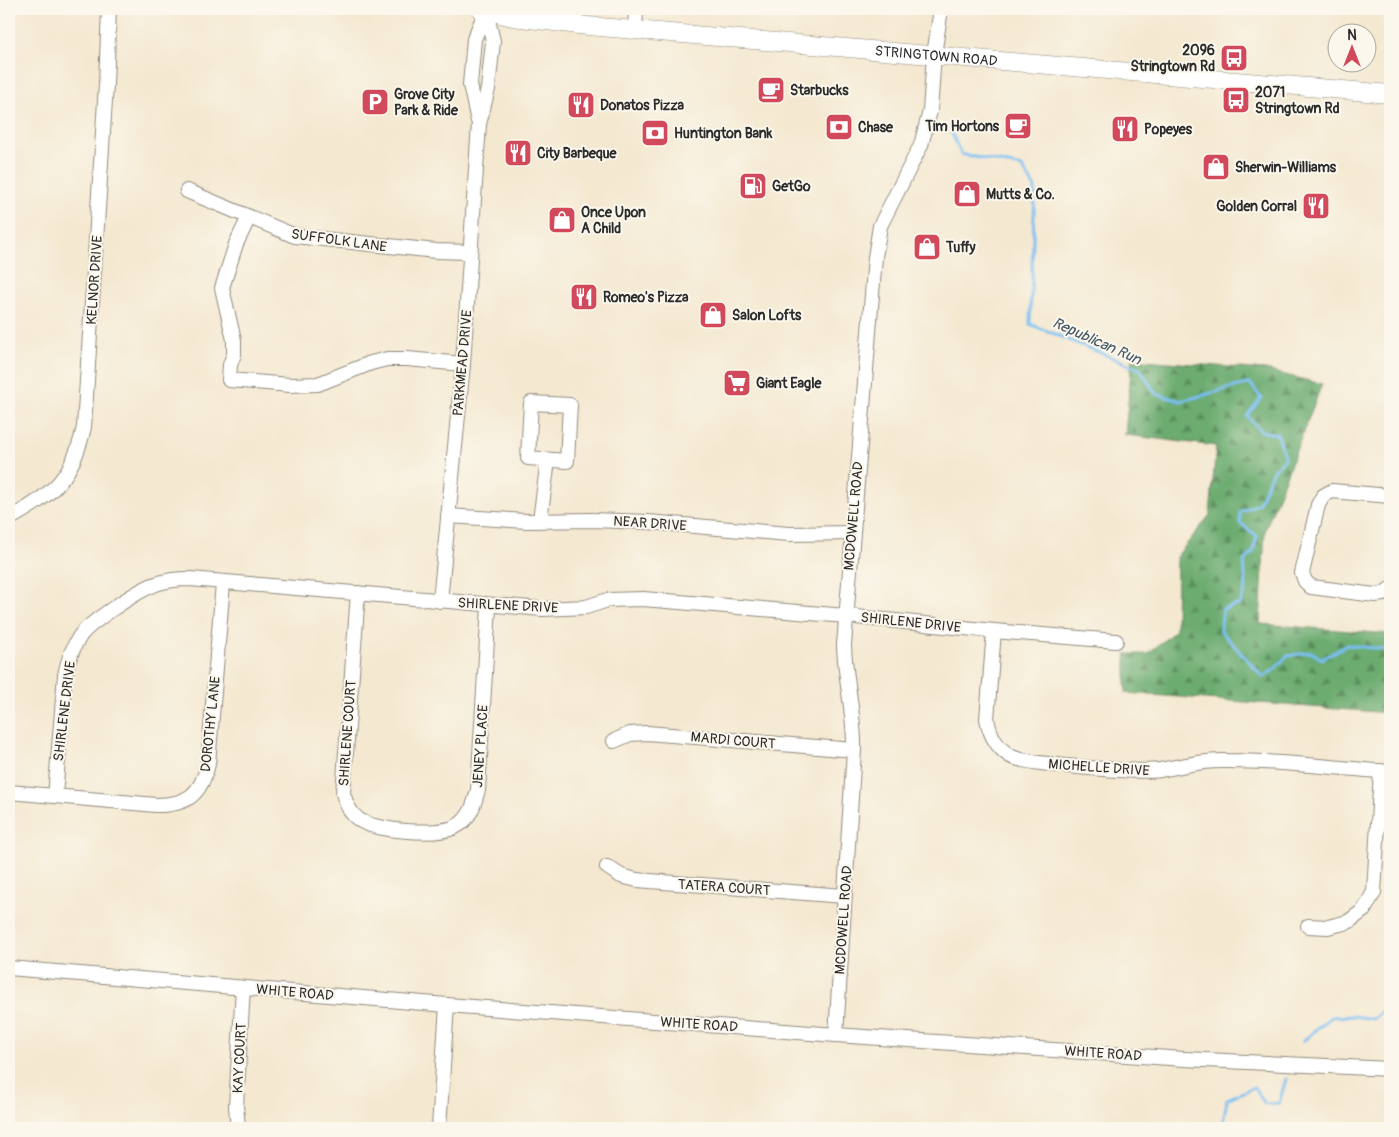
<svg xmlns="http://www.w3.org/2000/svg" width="1399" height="1137" viewBox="0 0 1399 1137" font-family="Pangolin,sans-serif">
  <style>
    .forest { fill: url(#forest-firs); stroke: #4c6c4d }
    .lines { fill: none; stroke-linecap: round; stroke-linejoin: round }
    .stream { stroke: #7bbff2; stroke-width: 3 }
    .minor-casing { stroke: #908a7e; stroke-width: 16 }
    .major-casing { stroke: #908a7e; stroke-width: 19 }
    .minor { stroke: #fff; stroke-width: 14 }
    .major { stroke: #fff; stroke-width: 18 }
    .labels { text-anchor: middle; stroke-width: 4; stroke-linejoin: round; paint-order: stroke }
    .poi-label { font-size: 14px; font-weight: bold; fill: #2b2b2b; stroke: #fbf7ec; text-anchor: start }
    .street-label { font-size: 14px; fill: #2b2b2b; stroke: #fbf7ec }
    .water-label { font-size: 15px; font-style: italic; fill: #435767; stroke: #fbf7ec }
  </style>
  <defs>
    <pattern id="forest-firs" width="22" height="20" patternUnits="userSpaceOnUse" patternTransform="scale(1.25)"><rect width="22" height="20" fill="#6cac6f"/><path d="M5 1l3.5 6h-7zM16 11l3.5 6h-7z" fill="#598c5b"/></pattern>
  </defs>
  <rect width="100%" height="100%" fill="#fbf7ec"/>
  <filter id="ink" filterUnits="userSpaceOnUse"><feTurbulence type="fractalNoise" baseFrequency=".02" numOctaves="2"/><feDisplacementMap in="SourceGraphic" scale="10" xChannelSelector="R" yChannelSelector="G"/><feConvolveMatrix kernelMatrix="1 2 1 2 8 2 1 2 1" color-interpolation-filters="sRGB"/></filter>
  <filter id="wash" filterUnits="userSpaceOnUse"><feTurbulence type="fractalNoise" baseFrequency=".0096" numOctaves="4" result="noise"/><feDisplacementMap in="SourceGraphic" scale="20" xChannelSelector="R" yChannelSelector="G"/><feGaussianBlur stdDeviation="1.12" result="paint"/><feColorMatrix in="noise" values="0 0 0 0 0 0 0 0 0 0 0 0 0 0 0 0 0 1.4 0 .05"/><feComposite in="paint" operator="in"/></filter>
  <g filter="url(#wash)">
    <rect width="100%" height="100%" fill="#f4e8d0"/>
    <polygon class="forest" points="1132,359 1265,370 1322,384 1265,530 1260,624 1390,634 1390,713 1126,693 1126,654 1148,654 1176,630 1177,556 1210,515 1216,446 1125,435"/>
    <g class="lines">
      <g class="stream">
        <polyline points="951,132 961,154 1022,167 1035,188 1030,324 1140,369 1156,394 1181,401 1250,383 1261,398 1247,416 1261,431 1278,435 1285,459 1273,470 1259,503 1240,512 1240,523 1257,536 1253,552 1244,562 1246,588 1240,604 1223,609 1220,630 1263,677 1275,669 1287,656 1311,652 1322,659 1347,645 1390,650"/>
        <polyline points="1303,1041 1331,1017 1354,1016 1373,1019 1390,1004"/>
        <polyline points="9,1116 14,1128"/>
        <polyline points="1222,1128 1227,1099 1254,1087 1265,1104 1279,1103 1286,1079"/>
      </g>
    </g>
  </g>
  <g filter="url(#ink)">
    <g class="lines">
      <defs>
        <g id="minor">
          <polyline points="635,30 636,9"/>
          <polyline points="478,121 470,85 474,39 486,11"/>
          <polyline points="187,191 295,236 436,251 470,252"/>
          <polyline points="249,217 236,244 222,288 234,340 234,354 230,365 229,380 290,385 318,384 371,363 387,359 407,359 463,364"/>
          <polygon points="531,403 570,405 567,461 528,458"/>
          <polyline points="1390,496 1332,491 1323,496 1318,505 1302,573 1305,581 1311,587 1375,595 1384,594 1390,589"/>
          <polyline points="448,516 527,521 591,520 648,522 789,534 852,533"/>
          <path d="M 9,519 C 53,494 73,478 84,427 L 106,85 L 109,9"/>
          <polyline points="540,520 548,460"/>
          <path d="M 358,593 L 343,793 C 346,803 349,812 358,819 C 373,831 437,836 455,827 C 470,820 474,805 478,790 L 489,606"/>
          <polyline points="440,601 463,364 479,124 488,89 493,41 486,11"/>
          <path d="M 994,631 L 987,719 C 990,735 996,747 1010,756 C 1026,765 1140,773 1160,770 C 1183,766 1204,760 1228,761 C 1282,761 1336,768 1390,772"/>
          <polyline points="614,741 630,734 647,733 854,750"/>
          <path d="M 9,792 L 156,805 C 187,805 201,795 208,764 L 223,583"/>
          <path d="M 55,796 L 65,675 C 68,660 72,648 80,636 C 90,622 140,589 156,584 C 167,580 178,579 190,579 L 543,609 L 586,607 L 608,600 L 643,599 L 846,616 L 994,631 L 1116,641"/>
          <polyline points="607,867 621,876 637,880 844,896"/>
          <polyline points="1308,926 1328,927 1348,922 1364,910 1374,892 1381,771"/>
          <polyline points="9,968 447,1005 836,1035 1184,1059 1390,1069"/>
          <path d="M 836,1035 L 854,750 C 855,715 845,680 844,645 L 875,257 L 880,226 L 921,145 L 930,111 L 934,55 L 941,9"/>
          <polyline points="238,1128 236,1106 243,988"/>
          <polyline points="439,1128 447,1005"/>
        </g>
        <g id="major">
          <path id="s1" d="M 481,9 L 513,17 L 588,26 L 1390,94"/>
        </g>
      </defs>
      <use href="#minor" class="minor-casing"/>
      <use href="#major" class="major-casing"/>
      <use href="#minor" class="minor"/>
      <use href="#major" class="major"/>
    </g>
  </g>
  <defs>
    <symbol id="bus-square" viewBox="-11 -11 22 22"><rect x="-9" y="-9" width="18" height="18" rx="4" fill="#d1495b" stroke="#fbf7ec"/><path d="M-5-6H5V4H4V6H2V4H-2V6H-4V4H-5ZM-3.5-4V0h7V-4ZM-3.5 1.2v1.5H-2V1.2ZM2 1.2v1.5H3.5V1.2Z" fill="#fff"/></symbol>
    <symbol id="cafe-square" viewBox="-11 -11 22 22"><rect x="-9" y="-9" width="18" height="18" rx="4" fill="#d1495b" stroke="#fbf7ec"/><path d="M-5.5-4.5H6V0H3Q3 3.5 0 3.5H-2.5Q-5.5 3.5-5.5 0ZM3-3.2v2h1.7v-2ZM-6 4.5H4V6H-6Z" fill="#fff"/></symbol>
    <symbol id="parking-square" viewBox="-11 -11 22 22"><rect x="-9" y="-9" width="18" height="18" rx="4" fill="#d1495b" stroke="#fbf7ec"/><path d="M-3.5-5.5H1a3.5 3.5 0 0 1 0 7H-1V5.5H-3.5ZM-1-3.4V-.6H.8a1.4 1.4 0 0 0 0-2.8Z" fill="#fff"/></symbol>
    <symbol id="restaurant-square" viewBox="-11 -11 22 22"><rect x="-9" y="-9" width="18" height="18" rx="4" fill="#d1495b" stroke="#fbf7ec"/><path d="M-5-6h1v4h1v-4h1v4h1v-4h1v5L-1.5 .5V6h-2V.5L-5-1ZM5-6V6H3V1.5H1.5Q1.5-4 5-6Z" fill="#fff"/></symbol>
    <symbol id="bank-square" viewBox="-11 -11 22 22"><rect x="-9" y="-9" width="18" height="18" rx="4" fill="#d1495b" stroke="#fbf7ec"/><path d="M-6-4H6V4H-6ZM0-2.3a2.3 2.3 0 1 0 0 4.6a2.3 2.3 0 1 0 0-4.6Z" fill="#fff"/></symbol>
    <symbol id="shop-square" viewBox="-11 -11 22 22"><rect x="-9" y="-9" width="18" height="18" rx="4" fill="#d1495b" stroke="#fbf7ec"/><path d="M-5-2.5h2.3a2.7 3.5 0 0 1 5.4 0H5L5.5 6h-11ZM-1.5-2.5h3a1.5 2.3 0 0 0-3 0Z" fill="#fff"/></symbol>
    <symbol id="fuel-square" viewBox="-11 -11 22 22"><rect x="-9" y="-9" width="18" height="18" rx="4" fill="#d1495b" stroke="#fbf7ec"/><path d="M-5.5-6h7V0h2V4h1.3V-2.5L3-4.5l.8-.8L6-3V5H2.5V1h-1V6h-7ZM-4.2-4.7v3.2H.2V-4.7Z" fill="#fff"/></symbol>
    <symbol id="supermarket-square" viewBox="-11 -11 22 22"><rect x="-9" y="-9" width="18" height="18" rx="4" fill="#d1495b" stroke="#fbf7ec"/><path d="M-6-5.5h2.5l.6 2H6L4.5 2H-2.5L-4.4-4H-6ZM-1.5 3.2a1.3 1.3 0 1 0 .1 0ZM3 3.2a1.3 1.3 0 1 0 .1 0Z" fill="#fff"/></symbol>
  </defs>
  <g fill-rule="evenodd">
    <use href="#bus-square" x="1218" y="42" width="32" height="32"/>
    <use href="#cafe-square" x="755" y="74" width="32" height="32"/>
    <use href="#bus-square" x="1220" y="84" width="32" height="32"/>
    <use href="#parking-square" x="359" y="86" width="32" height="32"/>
    <use href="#restaurant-square" x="565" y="89" width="32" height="32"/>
    <use href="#cafe-square" x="1002" y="110" width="32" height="32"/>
    <use href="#bank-square" x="823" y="111" width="32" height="32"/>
    <use href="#restaurant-square" x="1109" y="113" width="32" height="32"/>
    <use href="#bank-square" x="639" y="117" width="32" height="32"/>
    <use href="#restaurant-square" x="502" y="137" width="32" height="32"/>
    <use href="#shop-square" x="1200" y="151" width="32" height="32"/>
    <use href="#fuel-square" x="737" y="170" width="32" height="32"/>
    <use href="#shop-square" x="951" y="178" width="32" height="32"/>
    <use href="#restaurant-square" x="1300" y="190" width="32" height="32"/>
    <use href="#shop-square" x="546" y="204" width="32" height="32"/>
    <use href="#shop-square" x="911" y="231" width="32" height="32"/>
    <use href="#restaurant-square" x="568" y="281" width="32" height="32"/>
    <use href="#shop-square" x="697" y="299" width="32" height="32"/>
    <use href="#supermarket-square" x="721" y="367" width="32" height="32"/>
  </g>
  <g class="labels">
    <g class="poi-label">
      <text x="1215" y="55" text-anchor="end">2096<tspan x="1215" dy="16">Stringtown Rd</tspan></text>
      <text x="790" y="95">Starbucks</text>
      <text x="1255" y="97">2071<tspan x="1255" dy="16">Stringtown Rd</tspan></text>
      <text x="394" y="99">Grove City<tspan x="394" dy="16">Park &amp; Ride</tspan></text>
      <text x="600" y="110">Donatos Pizza</text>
      <text x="999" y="131" text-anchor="end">Tim Hortons</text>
      <text x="858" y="132">Chase</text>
      <text x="1144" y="134">Popeyes</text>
      <text x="674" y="138">Huntington Bank</text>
      <text x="537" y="158">City Barbeque</text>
      <text x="1235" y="172">Sherwin-Williams</text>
      <text x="772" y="191">GetGo</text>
      <text x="986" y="199">Mutts &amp; Co.</text>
      <text x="1297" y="211" text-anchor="end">Golden Corral</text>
      <text x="581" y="217">Once Upon<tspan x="581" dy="16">A Child</tspan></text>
      <text x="946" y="252">Tuffy</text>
      <text x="603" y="302">Romeo's Pizza</text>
      <text x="732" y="320">Salon Lofts</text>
      <text x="756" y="388">Giant Eagle</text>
    </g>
    <g class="street-label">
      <text dy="5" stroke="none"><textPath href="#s1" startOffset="458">STRINGTOWN ROAD</textPath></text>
      <text transform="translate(339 240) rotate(8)" y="5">SUFFOLK LANE</text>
      <text transform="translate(94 280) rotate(-86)" y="5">KELNOR DRIVE</text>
      <text transform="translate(462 363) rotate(-85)" y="5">PARKMEAD DRIVE</text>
      <text transform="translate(853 516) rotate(-85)" y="5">MCDOWELL ROAD</text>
      <text transform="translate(650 523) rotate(4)" y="5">NEAR DRIVE</text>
      <text transform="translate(508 605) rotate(3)" y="5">SHIRLENE DRIVE</text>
      <text transform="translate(911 622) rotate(6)" y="5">SHIRLENE DRIVE</text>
      <text transform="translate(64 711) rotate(-83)" y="5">SHIRLENE DRIVE</text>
      <text transform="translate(210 724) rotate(-84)" y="5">DOROTHY LANE</text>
      <text transform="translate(347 733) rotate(-86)" y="5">SHIRLENE COURT</text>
      <text transform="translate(733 740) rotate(5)" y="5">MARDI COURT</text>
      <text transform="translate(480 746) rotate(-86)" y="5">JENEY PLACE</text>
      <text transform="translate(1099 767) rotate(4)" y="5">MICHELLE DRIVE</text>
      <text transform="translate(724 887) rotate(4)" y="5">TATERA COURT</text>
      <text transform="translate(843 920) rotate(-86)" y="5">MCDOWELL ROAD</text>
      <text transform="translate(295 992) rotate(5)" y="5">WHITE ROAD</text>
      <text transform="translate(699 1024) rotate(4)" y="5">WHITE ROAD</text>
      <text transform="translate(1103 1053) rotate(4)" y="5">WHITE ROAD</text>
      <text transform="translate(239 1058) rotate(-87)" y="5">KAY COURT</text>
    </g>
    <g class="water-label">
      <text transform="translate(1097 341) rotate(24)" y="5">Republican Run</text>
    </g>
  </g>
  <rect width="1399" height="1137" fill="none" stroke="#fbf7ec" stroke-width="30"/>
  <g transform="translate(1352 48)"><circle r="24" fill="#fbf7ec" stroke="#a8a59f"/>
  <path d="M0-4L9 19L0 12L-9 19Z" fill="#d1495b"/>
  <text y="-8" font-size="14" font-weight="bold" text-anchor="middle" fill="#2b2b2b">N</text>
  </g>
</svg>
